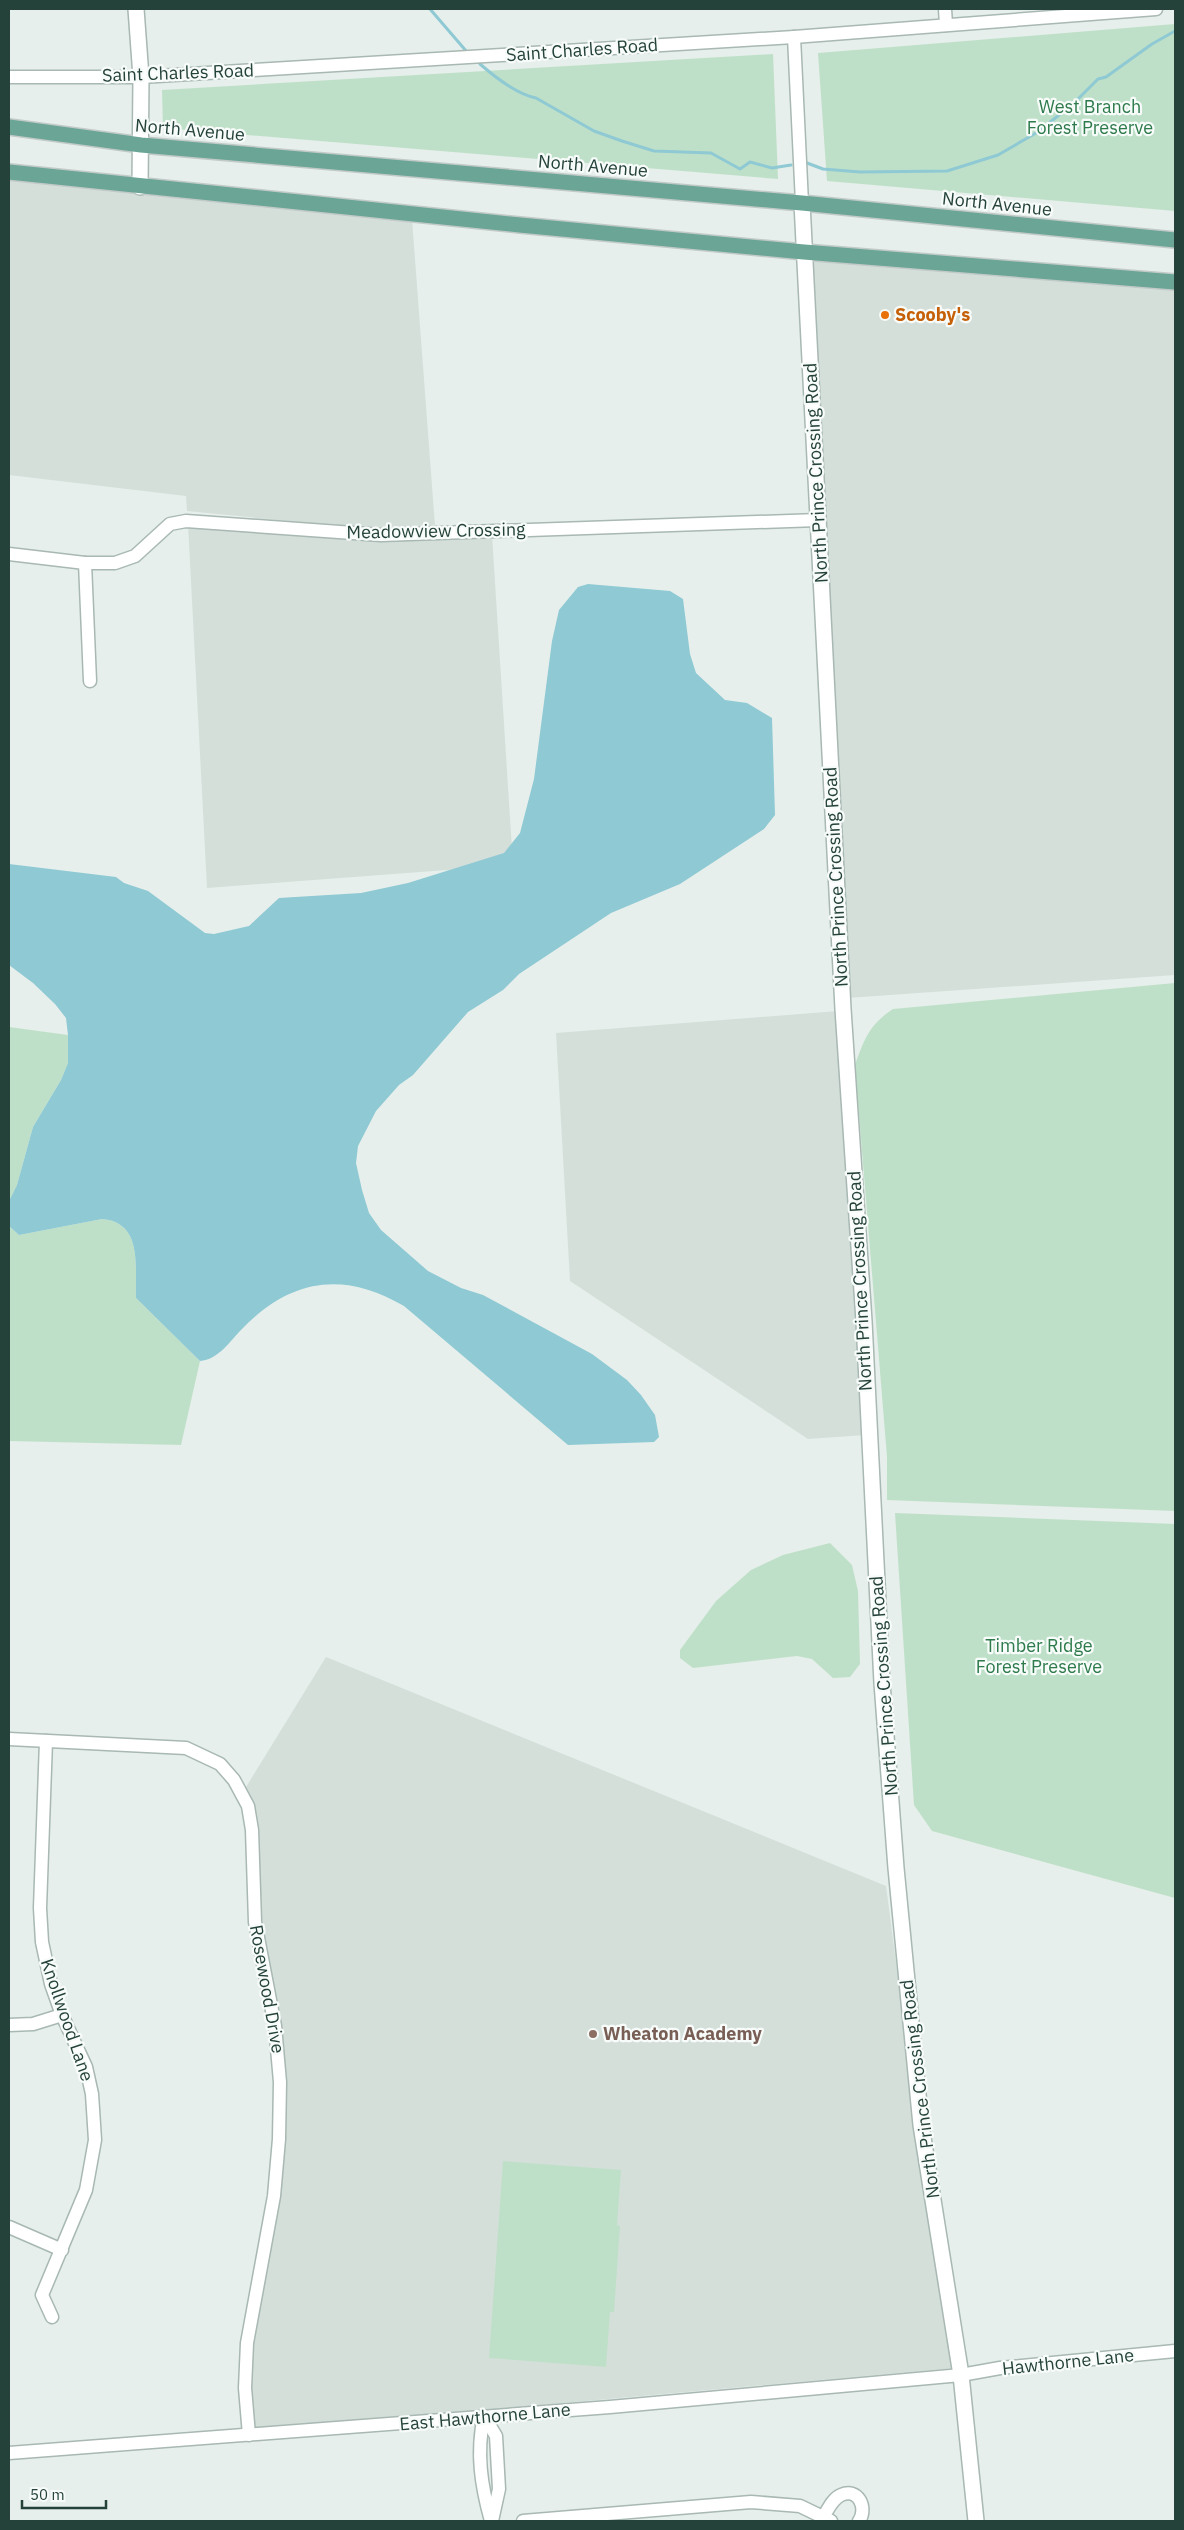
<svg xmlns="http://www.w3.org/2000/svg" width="1184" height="2530" viewBox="0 0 1184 2530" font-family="'IBM Plex Sans',sans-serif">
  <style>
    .built { fill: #d4dfda }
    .green { fill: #bfe0c8 }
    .water { fill: #8ec9d4 }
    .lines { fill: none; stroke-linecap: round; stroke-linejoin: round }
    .stream { stroke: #8ec9d4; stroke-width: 3 }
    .minor-casing { stroke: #a8b8b2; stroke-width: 15 }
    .tertiary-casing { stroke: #a8b8b2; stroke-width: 18 }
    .primary-casing { stroke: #c2cac8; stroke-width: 18 }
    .minor { stroke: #fff; stroke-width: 12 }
    .tertiary { stroke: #fff; stroke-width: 15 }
    .primary { stroke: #6aa596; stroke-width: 15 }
    .food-dot { fill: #e8710a; stroke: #f7fbf9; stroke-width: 2 }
    .education-dot { fill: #8d6e63; stroke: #f7fbf9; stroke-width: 2 }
    .labels { text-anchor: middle; stroke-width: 4.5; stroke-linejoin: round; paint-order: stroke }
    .street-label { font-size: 18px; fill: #24423a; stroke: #f7fbf9 }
    .park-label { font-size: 18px; fill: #2d7a4b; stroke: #f7fbf9 }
    .food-label { font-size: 18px; font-weight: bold; fill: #c56008; stroke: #f7fbf9; text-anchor: start }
    .education-label { font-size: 18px; font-weight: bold; fill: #785e54; stroke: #f7fbf9; text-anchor: start }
  </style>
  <rect width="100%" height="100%" fill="#e6efeb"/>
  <g class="built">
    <polygon points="9,178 412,219 435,526 368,529 187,511 186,496 9,475"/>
    <polygon points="808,257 1175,286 1175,975 847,998"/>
    <polygon points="188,524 360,541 492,535 513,865 207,888"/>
    <polygon points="838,1011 865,1435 808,1439 570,1281 556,1033"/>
    <polygon points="326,1657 886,1886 918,2130 954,2368 253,2431 248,2382 253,2325 282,2144 263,1948 256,1839 246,1787"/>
  </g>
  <g class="green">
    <polygon points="1175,24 1175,211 827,181 818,53"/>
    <polygon points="773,54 778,179 163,128 162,90"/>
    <path d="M 1175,983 L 1175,1511 L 887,1500 L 887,1457 L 855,1065 C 865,1038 869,1025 893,1009 Z"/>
    <polygon points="9,1027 68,1035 68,1063 61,1080 33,1127 17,1185 9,1201"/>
    <path d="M 102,1219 C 143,1222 135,1267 136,1298 L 200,1361 L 181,1445 L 9,1441 L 9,1226 L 19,1235 Z"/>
    <polygon points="895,1513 1175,1524 1175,1898 932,1831 914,1805"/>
    <polygon points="830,1543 852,1565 858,1591 860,1664 850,1677 833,1678 812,1659 797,1656 693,1668 680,1658 680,1650 716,1601 751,1570 783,1555"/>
    <polygon points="503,2161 621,2170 617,2225 620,2226 614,2312 610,2312 606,2367 489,2358"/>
  </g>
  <path class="water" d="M 588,584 L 670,591 L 683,599 L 690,654 L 696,673 L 725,700 L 747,703 L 772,718 L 775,815 L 764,829 L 680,884 L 611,913 L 519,974 L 503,990 L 468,1012 L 413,1075 L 399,1085 L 376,1111 L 358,1146 L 356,1163 L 362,1190 L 369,1213 L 381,1230 L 428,1271 L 461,1288 L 483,1295 L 592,1354 L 627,1380 L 641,1395 L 655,1415 L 659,1437 L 654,1442 L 568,1445 L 404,1306 C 343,1270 290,1279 242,1329 C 230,1341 218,1360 200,1361 L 136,1298 C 135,1267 143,1222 102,1219 L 19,1235 L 9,1226 L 9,1201 L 17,1185 L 33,1127 L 61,1080 L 68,1063 L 68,1035 L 66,1018 L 55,1004 L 33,983 L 9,965 L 9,864 L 116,877 L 124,883 L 148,891 L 205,933 L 214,934 L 249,926 L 279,898 L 361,893 L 408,883 L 504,853 L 520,833 L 534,779 L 552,641 L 559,610 L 578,587 Z"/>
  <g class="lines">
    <g class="stream">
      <polyline points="430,9 467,52"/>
      <path d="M 480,64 C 496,78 516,94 536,98 L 594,131 L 622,141 L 654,151 L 711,153 L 740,169 L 750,162 L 772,168 L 791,165"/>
      <polyline points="807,163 823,169 860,172 947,171 998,155 1036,133 1072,105 1098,79 1106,77 1152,44 1175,31"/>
    </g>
    <defs>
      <g id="minor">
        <polyline points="945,9 946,25"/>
        <polyline points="794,37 802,203"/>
        <polyline points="9,77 141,77 794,37 1156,9"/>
        <polyline points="9,554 85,563 115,563 135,556 170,524 186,521 381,535 818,520"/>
        <polyline points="85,563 90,681"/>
        <polyline points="9,1739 186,1748 220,1764 234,1780 248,1806 252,1830 255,1922 275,2026 280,2082 279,2139 274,2196 247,2343 245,2388 249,2435"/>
        <polyline points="46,1741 40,1908 42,1942 51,1984 62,2015 86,2067 92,2094 95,2140 86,2190 42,2295 52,2317"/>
        <polyline points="9,2025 33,2024 62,2015"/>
        <polyline points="9,2227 62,2250"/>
        <polyline points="484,2416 496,2436 499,2489 492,2521"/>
        <path d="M 484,2416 C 476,2453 481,2485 491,2521"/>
        <polyline points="9,2453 610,2407 961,2375 1000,2368 1175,2351"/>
        <path d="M 823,2517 C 828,2510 832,2499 841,2495 C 858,2487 868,2508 859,2521"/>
        <polyline points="523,2521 751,2502 800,2506 831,2521"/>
      </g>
      <g id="tertiary">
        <polyline points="136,9 141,77 140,187"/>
        <polyline points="802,203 843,1009 864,1321 882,1683 896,1868 921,2125 961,2375 976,2521"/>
      </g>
      <g id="primary">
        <polyline points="9,127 141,145 802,203 1175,240"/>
        <polyline points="9,172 520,225 804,252 1175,282"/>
      </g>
    </defs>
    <use href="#minor" class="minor-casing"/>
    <use href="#tertiary" class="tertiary-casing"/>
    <use href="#primary" class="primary-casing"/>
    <use href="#minor" class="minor"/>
    <use href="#tertiary" class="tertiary"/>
    <use href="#primary" class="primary"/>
  </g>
  <circle class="food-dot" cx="885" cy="315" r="5"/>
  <circle class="education-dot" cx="593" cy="2034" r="5"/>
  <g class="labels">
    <g class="street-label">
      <text transform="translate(582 50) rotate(-4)" y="6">Saint Charles Road</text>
      <text transform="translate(178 73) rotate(-2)" y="6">Saint Charles Road</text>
      <text transform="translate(190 130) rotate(5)" y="6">North Avenue</text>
      <text transform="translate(593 166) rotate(5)" y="6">North Avenue</text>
      <text transform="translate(997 204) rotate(6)" y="6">North Avenue</text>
      <text transform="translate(816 473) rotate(-93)" y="6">North Prince Crossing Road</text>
      <text transform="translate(436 531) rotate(-1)" y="6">Meadowview Crossing</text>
      <text transform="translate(836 877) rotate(-93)" y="6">North Prince Crossing Road</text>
      <text transform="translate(860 1281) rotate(-93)" y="6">North Prince Crossing Road</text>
      <text transform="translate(884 1686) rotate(-94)" y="6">North Prince Crossing Road</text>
      <text transform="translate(267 1989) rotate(80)" y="6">Rosewood Drive</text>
      <text transform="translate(67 2020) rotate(71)" y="6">Knollwood Lane</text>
      <text transform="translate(920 2089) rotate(-97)" y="6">North Prince Crossing Road</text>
      <text transform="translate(1068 2362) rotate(-6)" y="6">Hawthorne Lane</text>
      <text transform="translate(485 2417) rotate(-5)" y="6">East Hawthorne Lane</text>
    </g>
    <g class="park-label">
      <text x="1090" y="113">West Branch<tspan x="1090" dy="21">Forest Preserve</tspan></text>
      <text x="1039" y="1652">Timber Ridge<tspan x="1039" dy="21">Forest Preserve</tspan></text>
    </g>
    <g class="food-label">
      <text x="895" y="321">Scooby's</text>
    </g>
    <g class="education-label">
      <text x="603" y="2040">Wheaton Academy</text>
    </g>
  </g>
  <rect width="1184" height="2530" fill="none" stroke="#24423a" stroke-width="20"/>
  <path d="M22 2500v8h84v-8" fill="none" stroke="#24423a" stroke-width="2.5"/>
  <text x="30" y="2500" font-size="15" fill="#24423a" stroke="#f7fbf9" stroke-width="4" paint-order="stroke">50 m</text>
</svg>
